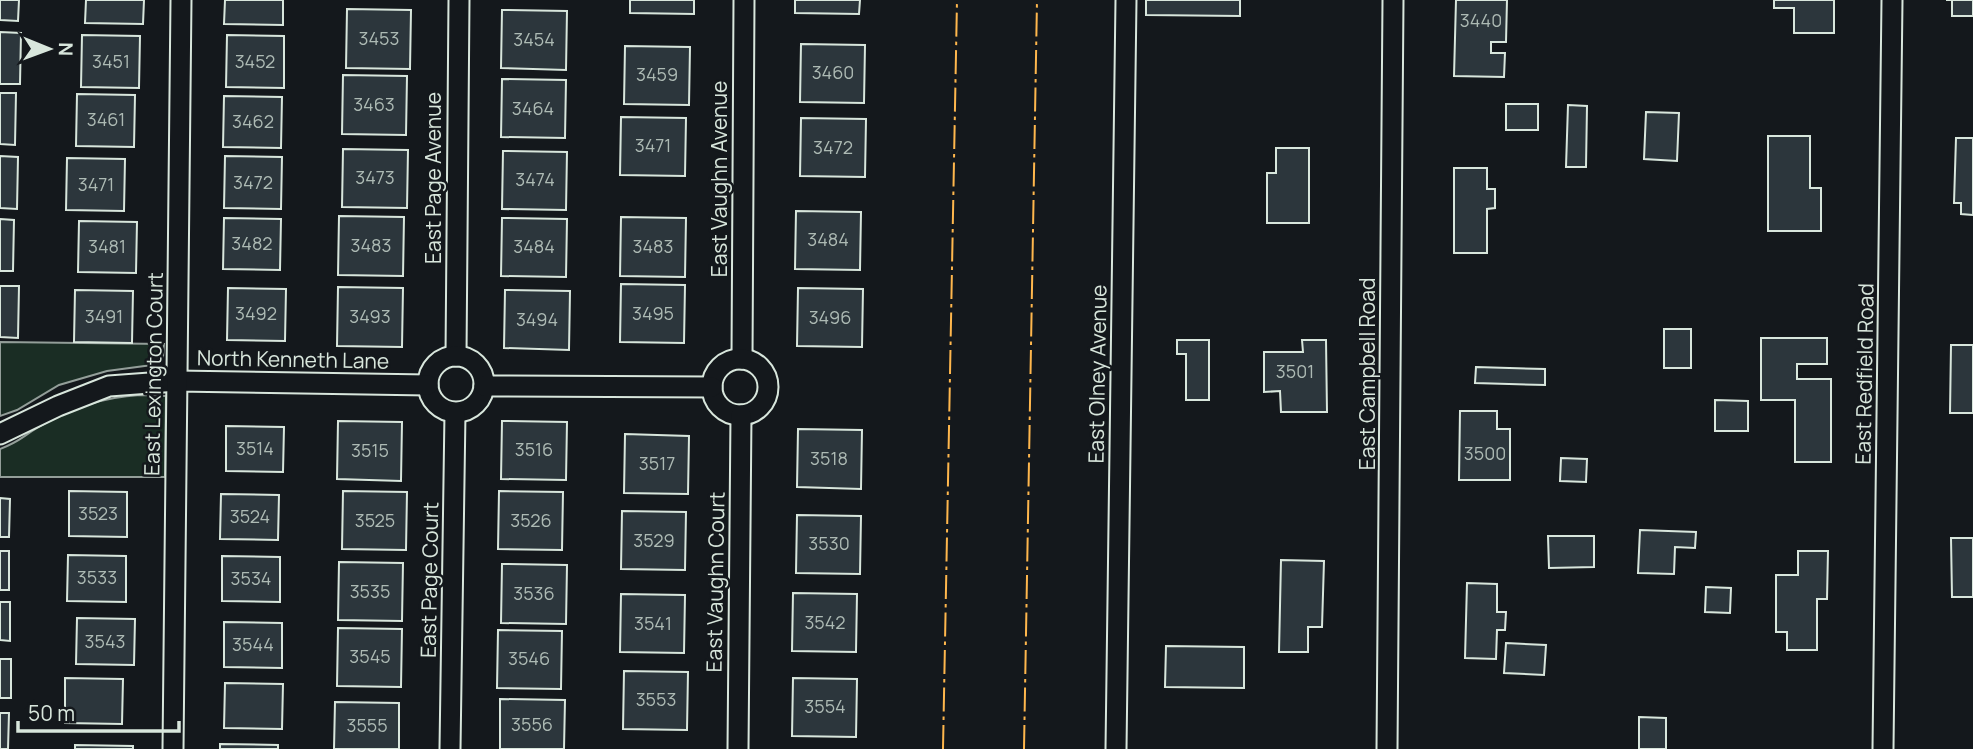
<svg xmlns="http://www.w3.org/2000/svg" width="1973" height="749" viewBox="0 0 1973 749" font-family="Manrope,sans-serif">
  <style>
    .green { fill: #1a2d24; stroke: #939e99; stroke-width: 2 }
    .building { fill: #2c363c; stroke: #d8e6dc; stroke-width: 2 }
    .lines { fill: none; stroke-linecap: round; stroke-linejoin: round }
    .street-casing { stroke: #d8e6dc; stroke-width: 23 }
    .street { stroke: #14181c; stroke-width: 19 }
    .power { stroke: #ffb74d; stroke-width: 2; stroke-dasharray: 24 5 3.5 5; stroke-linecap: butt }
    .labels { text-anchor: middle; stroke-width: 5; stroke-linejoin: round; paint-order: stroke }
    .number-label { font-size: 18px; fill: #adbab4 }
    .street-label { font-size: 21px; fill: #d8e6dc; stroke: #14181c }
  </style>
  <rect width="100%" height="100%" fill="#14181c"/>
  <g class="green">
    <polygon points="0,342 164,344 163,357 152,365 107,371 59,385 17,410 0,416"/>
    <path d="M 140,395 L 166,396 L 165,477 L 0,477 L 0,449 C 19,442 22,437 37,428 C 68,409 104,397 140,395 Z"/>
  </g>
  <g class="building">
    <polygon points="0,0 19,0 18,21 0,20"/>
    <polygon points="86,0 144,0 143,24 85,23"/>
    <polygon points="225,0 283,0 283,25 224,24"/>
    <polygon points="630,0 694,0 694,14 630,13"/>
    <polygon points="795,0 860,0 859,14 795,13"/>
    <polygon points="1146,0 1240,0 1240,16 1146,15"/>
    <polygon points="1456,0 1507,0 1506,42 1491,42 1491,53 1505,53 1504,77 1454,76"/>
    <polygon points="1774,0 1834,0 1834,33 1794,33 1794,8 1774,8"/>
    <polygon points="1946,0 1973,0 1973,16 1952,16 1952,0"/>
    <polygon points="347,9 411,10 410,69 346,68"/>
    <polygon points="502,10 567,11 566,70 501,68"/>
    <polygon points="0,32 21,33 20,84 0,84"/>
    <polygon points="82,35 140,36 139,88 81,87"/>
    <polygon points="227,35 284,36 284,88 226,87"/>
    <polygon points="801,44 865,45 864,103 800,102"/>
    <polygon points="625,46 690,47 689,105 624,104"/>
    <polygon points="343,75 407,76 406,135 342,134"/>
    <polygon points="502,79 566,80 565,138 501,137"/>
    <polygon points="0,93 16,93 15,145 0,144"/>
    <polygon points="77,94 135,95 134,147 76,146"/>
    <polygon points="224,96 282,97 281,148 223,147"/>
    <rect x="1506" y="104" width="32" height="26"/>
    <polygon points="1568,105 1587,106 1586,167 1566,167"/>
    <polygon points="1646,112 1679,113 1677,161 1644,159"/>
    <polygon points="621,117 686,118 685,176 620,175"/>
    <polygon points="801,118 866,119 865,177 800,176"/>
    <polygon points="1768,136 1810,136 1810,188 1821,188 1821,231 1768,231"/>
    <polygon points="1956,138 1973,138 1973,215 1961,214 1961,203 1954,203"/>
    <polygon points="1276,148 1309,148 1309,223 1267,223 1267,173 1276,173"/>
    <polygon points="343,149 408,150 407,208 342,207"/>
    <polygon points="503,151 567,152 566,210 502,209"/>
    <polygon points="0,156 18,157 17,209 0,208"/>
    <polygon points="225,156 282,157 281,209 224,208"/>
    <polygon points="67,158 125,159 124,211 66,210"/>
    <polygon points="1454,168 1487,168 1487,189 1495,189 1495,208 1487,209 1487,253 1454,253"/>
    <polygon points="796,211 861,212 860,270 795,269"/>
    <polygon points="339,216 404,217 403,276 338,275"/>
    <polygon points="621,217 686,218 685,277 620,276"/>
    <polygon points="224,218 281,219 280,270 223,269"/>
    <polygon points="502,218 567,219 566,277 501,276"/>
    <polygon points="0,219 14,220 13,271 0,271"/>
    <polygon points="79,221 137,222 136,273 78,272"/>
    <polygon points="621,284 685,285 684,343 620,342"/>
    <polygon points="0,286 19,286 18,338 0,337"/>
    <polygon points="338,287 403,288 402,347 337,346"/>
    <polygon points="228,288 286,289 285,341 227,340"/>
    <polygon points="798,288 863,289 862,347 797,346"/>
    <polygon points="75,290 133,291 132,343 74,342"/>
    <polygon points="505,290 570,291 569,350 504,348"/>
    <rect x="1664" y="329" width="27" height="39"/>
    <polygon points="1761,338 1827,338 1827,364 1797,364 1797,379 1831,379 1831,462 1795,462 1795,400 1761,400"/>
    <polygon points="1177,340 1209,340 1209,400 1186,400 1186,354 1177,354"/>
    <polygon points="1302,340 1326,340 1327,412 1281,412 1280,391 1264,392 1264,352 1303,352"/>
    <polygon points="1951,345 1973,345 1973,413 1950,413"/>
    <polygon points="1476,367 1545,369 1545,385 1475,383"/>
    <polygon points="1715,400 1748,401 1748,431 1715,431"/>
    <polygon points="1460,411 1497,411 1497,429 1510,429 1510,480 1459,480"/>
    <polygon points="338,421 402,422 401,481 337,479"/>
    <polygon points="502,421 567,422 566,480 501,479"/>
    <polygon points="226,426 284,427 283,472 226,471"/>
    <polygon points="798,429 862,430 861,489 797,487"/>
    <polygon points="625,434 689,436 688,494 624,493"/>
    <polygon points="1561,458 1587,459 1586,482 1560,481"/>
    <polygon points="69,491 127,492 127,537 69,536"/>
    <polygon points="343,491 407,492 406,550 342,549"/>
    <polygon points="499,491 563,492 562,550 498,549"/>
    <polygon points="221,494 279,495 278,540 220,539"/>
    <polygon points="0,498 10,499 9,537 0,537"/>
    <polygon points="622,511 686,512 685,570 621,569"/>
    <polygon points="797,515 861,516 860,574 796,573"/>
    <polygon points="1640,530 1696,532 1695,548 1675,547 1674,574 1638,573"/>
    <polygon points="1548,536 1594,536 1594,567 1549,568"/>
    <polygon points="1951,538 1973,538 1973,597 1952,597"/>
    <rect x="0" y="551" width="9" height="39"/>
    <polygon points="1798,551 1828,551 1827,599 1817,599 1817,650 1787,650 1787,632 1776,632 1776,575 1798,575"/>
    <polygon points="68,555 126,556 126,602 67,601"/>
    <polygon points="222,556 280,557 280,602 222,601"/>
    <polygon points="1281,560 1324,561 1322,627 1308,627 1308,652 1279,652"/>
    <polygon points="339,562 403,563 402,621 338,620"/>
    <polygon points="502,564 567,565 566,624 501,623"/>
    <polygon points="1467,583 1497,584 1497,612 1506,612 1505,630 1497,630 1496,659 1465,658"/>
    <polygon points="1706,587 1731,588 1730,613 1705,612"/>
    <polygon points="793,593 857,594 856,652 792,651"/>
    <polygon points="621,594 685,595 684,653 620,652"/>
    <polygon points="0,602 10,602 10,641 0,640"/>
    <polygon points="77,618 135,619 134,665 76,664"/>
    <polygon points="224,622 282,623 282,668 224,667"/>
    <polygon points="338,628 402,629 401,687 337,686"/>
    <polygon points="498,630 562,631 561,689 497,688"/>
    <polygon points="1506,643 1546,645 1544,675 1504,673"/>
    <polygon points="1166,646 1244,647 1244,688 1165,687"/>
    <rect x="0" y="659" width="11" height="39"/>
    <polygon points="624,671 688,672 687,730 623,729"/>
    <polygon points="65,678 123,679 122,724 65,723"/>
    <polygon points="793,678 857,679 856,737 792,736"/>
    <polygon points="225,683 283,684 282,729 224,728"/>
    <polygon points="500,699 565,700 564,749 500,749"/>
    <polygon points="335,702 399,703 399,749 334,749"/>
    <polygon points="0,713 9,713 8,749 0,749"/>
    <polygon points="1639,717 1666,718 1666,749 1639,749"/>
    <polygon points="220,744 278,745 278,749 220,749"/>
    <polygon points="75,745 133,746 133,749 75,749"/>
  </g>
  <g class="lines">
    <defs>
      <g id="street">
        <polyline points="456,356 459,0"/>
        <circle cx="456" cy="384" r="28"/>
        <polyline points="742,359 744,0"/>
        <circle cx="740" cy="387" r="28"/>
        <polyline points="484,386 712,387"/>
        <polyline points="0,434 58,406 109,386 177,381 428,385"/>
        <polyline points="173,749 181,0"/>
        <polyline points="450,749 455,413"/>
        <polyline points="738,749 741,415"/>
        <polyline points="1116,749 1126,0"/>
        <polyline points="1387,749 1393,0"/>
        <polyline points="1883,749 1892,0"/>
      </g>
    </defs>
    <use href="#street" class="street-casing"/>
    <use href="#street" class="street"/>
    <g class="power">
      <polyline points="943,749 957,0"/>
      <polyline points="1024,749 1037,0"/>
    </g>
  </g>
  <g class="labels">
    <g class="number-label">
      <text x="1481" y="27">3440</text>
      <text x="379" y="45">3453</text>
      <text x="534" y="46">3454</text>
      <text x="111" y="68">3451</text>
      <text x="255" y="68">3452</text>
      <text x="833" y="79">3460</text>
      <text x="657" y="81">3459</text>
      <text x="374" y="111">3463</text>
      <text x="533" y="115">3464</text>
      <text x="106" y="126">3461</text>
      <text x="253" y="128">3462</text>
      <text x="653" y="152">3471</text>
      <text x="833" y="154">3472</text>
      <text x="375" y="184">3473</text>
      <text x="535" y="186">3474</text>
      <text x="253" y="189">3472</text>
      <text x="96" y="191">3471</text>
      <text x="828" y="246">3484</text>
      <text x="252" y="250">3482</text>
      <text x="371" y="252">3483</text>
      <text x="107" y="253">3481</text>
      <text x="534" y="253">3484</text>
      <text x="653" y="253">3483</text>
      <text x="256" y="320">3492</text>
      <text x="653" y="320">3495</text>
      <text x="104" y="323">3491</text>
      <text x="370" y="323">3493</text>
      <text x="830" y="324">3496</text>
      <text x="537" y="326">3494</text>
      <text x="1295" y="378">3501</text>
      <text x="255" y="455">3514</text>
      <text x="534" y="456">3516</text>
      <text x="370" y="457">3515</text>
      <text x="1485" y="460">3500</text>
      <text x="829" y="465">3518</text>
      <text x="657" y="470">3517</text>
      <text x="98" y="520">3523</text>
      <text x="250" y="523">3524</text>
      <text x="375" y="527">3525</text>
      <text x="531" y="527">3526</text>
      <text x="654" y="547">3529</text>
      <text x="829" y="550">3530</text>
      <text x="97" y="584">3533</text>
      <text x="251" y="585">3534</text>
      <text x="370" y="598">3535</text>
      <text x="534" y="600">3536</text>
      <text x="825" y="629">3542</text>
      <text x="653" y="630">3541</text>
      <text x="105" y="648">3543</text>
      <text x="253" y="651">3544</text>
      <text x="370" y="663">3545</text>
      <text x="529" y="665">3546</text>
      <text x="656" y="706">3553</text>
      <text x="825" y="713">3554</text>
      <text x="532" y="731">3556</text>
      <text x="367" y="732">3555</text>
    </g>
    <g class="street-label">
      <text transform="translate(434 178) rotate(-90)" y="7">East Page Avenue</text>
      <text transform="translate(720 179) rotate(-90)" y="7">East Vaughn Avenue</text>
      <text transform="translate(293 360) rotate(1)" y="7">North Kenneth Lane</text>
      <text transform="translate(154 374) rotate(-89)" y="7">East Lexington Court</text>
      <text transform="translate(1098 374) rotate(-89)" y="7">East Olney Avenue</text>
      <text transform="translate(1368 374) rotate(-90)" y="7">East Campbell Road</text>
      <text transform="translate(1865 374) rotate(-89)" y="7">East Redfield Road</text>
      <text transform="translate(430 580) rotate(-89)" y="7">East Page Court</text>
      <text transform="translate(716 582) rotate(-89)" y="7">East Vaughn Court</text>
    </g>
  </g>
  <g transform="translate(49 49) rotate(91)" stroke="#14181c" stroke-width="5" paint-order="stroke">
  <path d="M0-5L12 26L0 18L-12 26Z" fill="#d8e6dc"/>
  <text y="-10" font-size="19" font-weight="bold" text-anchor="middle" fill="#d8e6dc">N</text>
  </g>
  <path d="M18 721v10h161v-10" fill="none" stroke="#d8e6dc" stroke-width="3.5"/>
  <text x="28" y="721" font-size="21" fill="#d8e6dc" stroke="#14181c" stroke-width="5" paint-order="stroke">50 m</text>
</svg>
